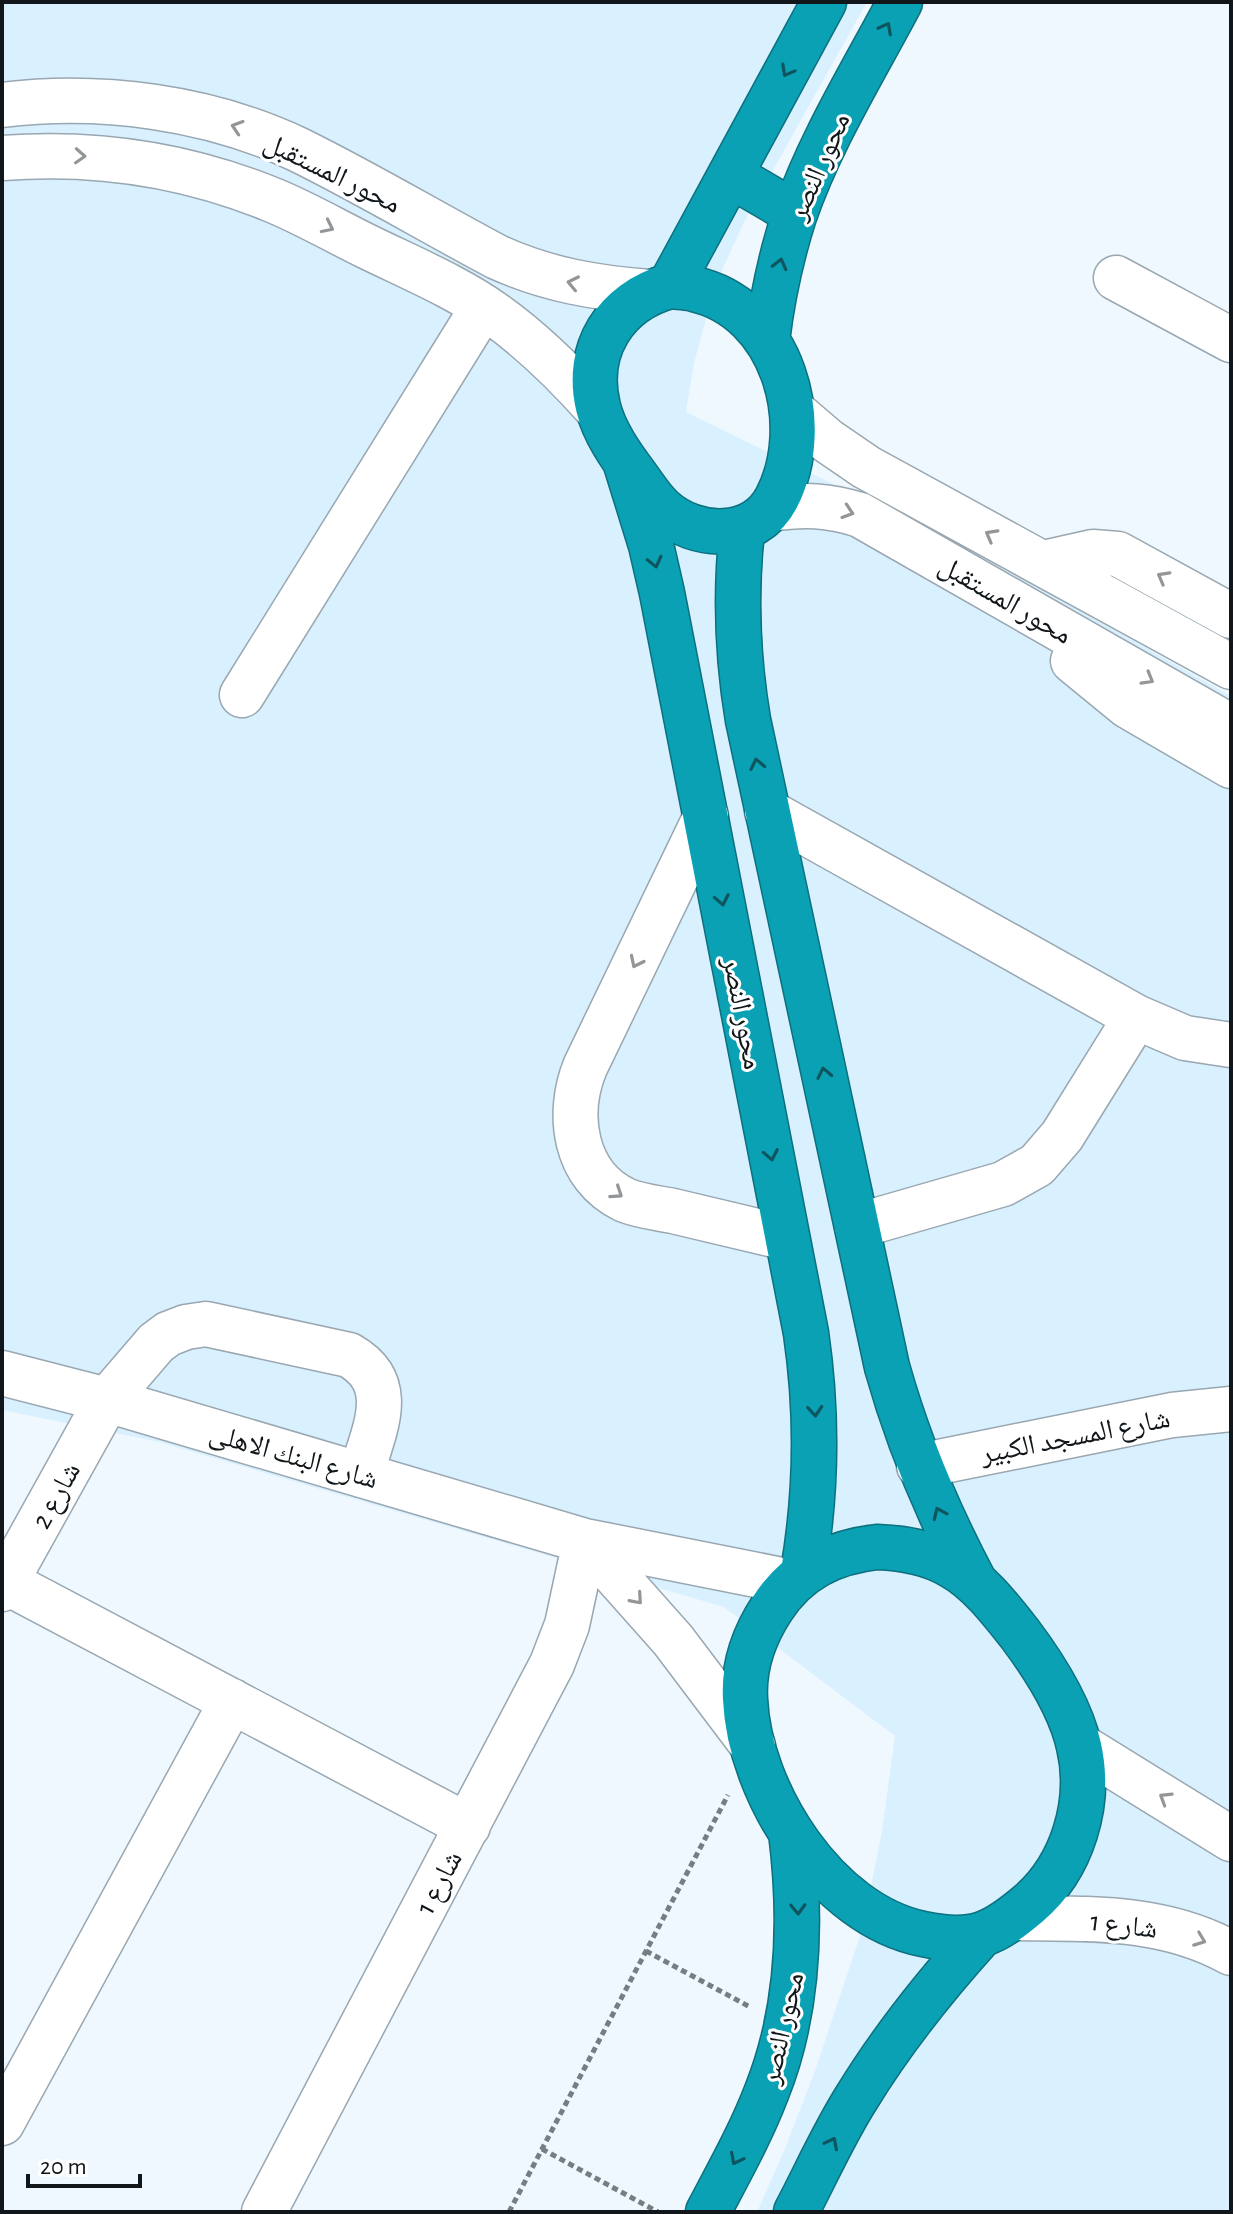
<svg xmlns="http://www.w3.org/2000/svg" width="1233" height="2214" font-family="'Alegreya Sans','Noto Naskh Arabic',sans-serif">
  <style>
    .built { fill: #d9f0ff }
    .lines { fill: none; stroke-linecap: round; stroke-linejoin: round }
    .minor-casing { stroke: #99a7b1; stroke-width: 47 }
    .highway-casing { stroke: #0d707e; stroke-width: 47 }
    .path { stroke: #777e82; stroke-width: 5; stroke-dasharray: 6 4; stroke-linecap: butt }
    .minor { stroke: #fff; stroke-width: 44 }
    .highway { stroke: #0ba1b4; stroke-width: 44 }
    .oneway { stroke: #0e555f }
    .oneway2 { stroke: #939698 }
    .labels { text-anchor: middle; stroke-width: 6; stroke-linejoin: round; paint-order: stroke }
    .street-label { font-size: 28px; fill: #101619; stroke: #fff }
  </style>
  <rect width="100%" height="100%" fill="#eff8fe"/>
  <path class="built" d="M2,2H867L744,222L723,268L707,315L694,363L686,412L1003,567L1231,696V2212H757L784,2151L815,2071L863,1927L882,1831L895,1736L724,1607L159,1442L2,1410Z"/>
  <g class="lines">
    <defs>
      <path id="minor" d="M2,105C101,93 209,107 299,150C366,183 431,222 497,257C548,280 596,288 650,292
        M2,158C94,151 184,164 270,199C303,212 335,231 368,247C411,268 457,287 496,315C535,343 567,375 598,410
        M1116,278L1231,340
        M793,411L828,441L866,467L1231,667
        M771,509C804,504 829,505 860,515L1231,727
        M1044,563L1093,552L1118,554L1231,616
        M1073,661L1128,706L1231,766
        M242,695L483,307
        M767,811L1136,1017L1185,1038L1231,1045
        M706,816L585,1067C566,1114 574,1176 625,1200C639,1206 658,1208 673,1211C711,1220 749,1229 787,1238
        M857,1226L1003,1184L1037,1165L1062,1136L1136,1017
        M2,1373L107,1400L585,1541L792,1582
        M919,1466L1172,1415L1231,1409
        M585,1541L673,1640L753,1746
        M6,1582L468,1826
        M2,1589L107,1400L156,1343L168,1334L186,1327L206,1324L349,1355C400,1384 373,1431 361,1475
        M1079,1745L1231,1839
        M1013,1918C1089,1919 1162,1915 1231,1953
        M2,2123L232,1701
        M264,2212L552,1664L567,1625L585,1541"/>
      <path id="highway" d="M730,175L795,213
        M670,286C678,287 687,287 694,289C783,309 815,424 777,498C755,541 696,540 662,509C652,500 644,487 636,476C621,456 604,432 598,407C584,350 615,301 670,286Z
        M670,286L824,2
        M767,341C772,298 781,257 794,216C820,141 863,72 900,2
        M625,461L651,545L662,593L806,1333C818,1415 817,1491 803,1572
        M742,530C735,595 737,655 748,720L887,1367C908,1442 937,1511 974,1581
        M877,1547C904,1548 929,1552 952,1566C979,1581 1001,1610 1020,1634C1044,1666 1070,1706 1079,1746C1092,1802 1073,1867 1028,1905C1015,1916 1000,1928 983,1934C965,1940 942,1938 923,1934C827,1915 749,1793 745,1699C743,1666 755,1634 772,1608C797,1569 833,1552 877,1547Z
        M708,2212C729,2172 751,2133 767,2091C800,2008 802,1919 791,1832
        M796,2212C816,2174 834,2133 857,2097C893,2038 935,1986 981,1935"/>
    </defs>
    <use href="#minor" class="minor-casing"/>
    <use href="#highway" class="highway-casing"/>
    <path class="path" d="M646,1951L750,2007
      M542,2149L658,2212
      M509,2212L728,1795"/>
    <use href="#minor" class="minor"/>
    <use href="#highway" class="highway"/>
  </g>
  <defs><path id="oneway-chevron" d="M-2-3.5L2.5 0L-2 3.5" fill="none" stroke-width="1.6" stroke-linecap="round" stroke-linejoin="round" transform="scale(2)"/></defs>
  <g class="oneway">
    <use href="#oneway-chevron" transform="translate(886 28) rotate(-62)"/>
    <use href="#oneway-chevron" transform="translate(787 71) rotate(119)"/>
    <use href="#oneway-chevron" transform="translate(780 264) rotate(-76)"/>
    <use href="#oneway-chevron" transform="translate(655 562) rotate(77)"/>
    <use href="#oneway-chevron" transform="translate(757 764) rotate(-102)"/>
    <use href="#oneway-chevron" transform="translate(722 900) rotate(79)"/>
    <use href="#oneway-chevron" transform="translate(824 1073) rotate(-102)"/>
    <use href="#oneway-chevron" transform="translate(771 1155) rotate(79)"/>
    <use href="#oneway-chevron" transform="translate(815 1411) rotate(86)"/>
    <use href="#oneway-chevron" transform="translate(939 1513) rotate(-114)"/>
    <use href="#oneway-chevron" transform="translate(798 1909) rotate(88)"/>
    <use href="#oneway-chevron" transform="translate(832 2143) rotate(-63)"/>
    <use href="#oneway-chevron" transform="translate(736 2159) rotate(117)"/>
  </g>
  <g class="oneway2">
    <use href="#oneway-chevron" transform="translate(237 127) rotate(-162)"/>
    <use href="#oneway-chevron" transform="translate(80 156) rotate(3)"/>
    <use href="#oneway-chevron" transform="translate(328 227) rotate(26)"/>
    <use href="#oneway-chevron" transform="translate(573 283) rotate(-168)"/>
    <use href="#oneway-chevron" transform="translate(848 512) rotate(18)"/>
    <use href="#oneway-chevron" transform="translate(991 535) rotate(-151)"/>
    <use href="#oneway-chevron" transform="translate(1163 577) rotate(-151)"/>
    <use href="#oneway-chevron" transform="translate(1148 679) rotate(30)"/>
    <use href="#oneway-chevron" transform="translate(636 962) rotate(116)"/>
    <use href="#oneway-chevron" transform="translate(617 1193) rotate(34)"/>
    <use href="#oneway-chevron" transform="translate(637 1599) rotate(49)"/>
    <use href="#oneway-chevron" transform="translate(1165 1798) rotate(-148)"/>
    <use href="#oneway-chevron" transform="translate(1200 1940) rotate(21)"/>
  </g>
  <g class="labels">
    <g class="street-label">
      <text transform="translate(818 166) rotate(-66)" y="10">محور النصر</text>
      <text transform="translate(333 172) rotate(26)" y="10">محور المستقبل</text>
      <text transform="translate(1006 599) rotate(30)" y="10">محور المستقبل</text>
      <text transform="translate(744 1013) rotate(79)" y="10">محور النصر</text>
      <text transform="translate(1075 1435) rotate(-11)" y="10">شارع المسجد الكبير</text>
      <text transform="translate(294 1455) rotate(16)" y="10">شارع البنك الاهلى</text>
      <text transform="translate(55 1495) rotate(-61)" y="10">شارع 2</text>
      <text transform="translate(438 1882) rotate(-62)" y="10">شارع 1</text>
      <text transform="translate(1124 1924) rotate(7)" y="10">شارع 1</text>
      <text transform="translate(781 2028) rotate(-77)" y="10">محور النصر</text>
    </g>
  </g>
  <rect width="1233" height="2214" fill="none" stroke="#101619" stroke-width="8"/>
  <path d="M28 2174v12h112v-12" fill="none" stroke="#101619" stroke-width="4"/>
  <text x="40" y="2174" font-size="24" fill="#101619" stroke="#ffffff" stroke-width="6" paint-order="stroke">20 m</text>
</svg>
